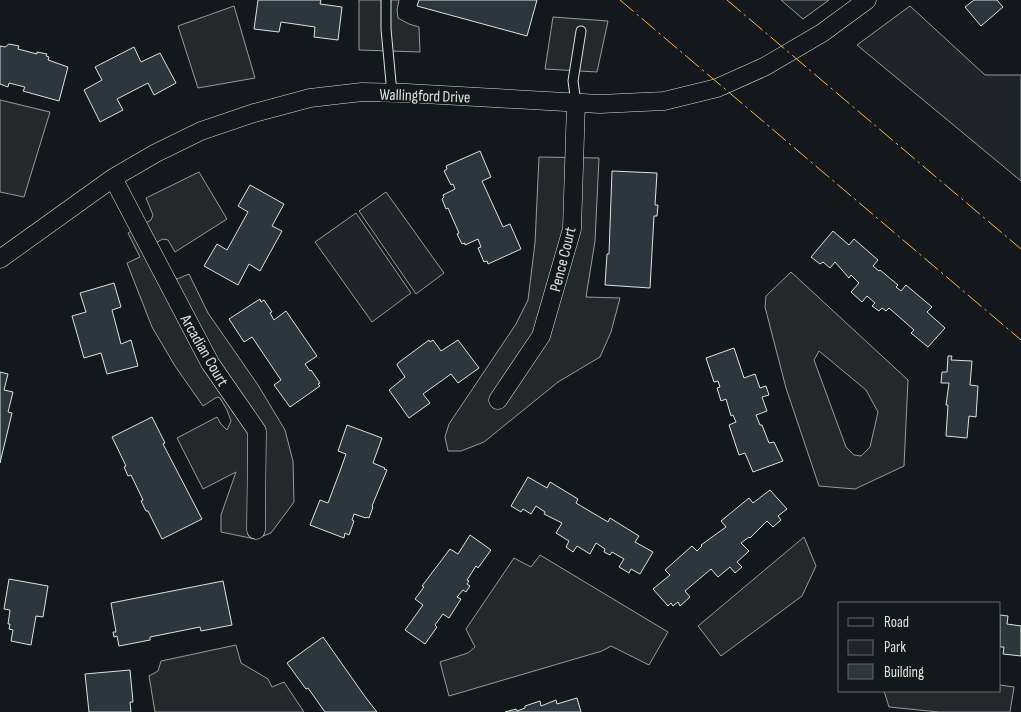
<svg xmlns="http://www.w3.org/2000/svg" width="1021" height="712" font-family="'Sofia Sans Condensed',sans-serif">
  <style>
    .green { fill: #202428; stroke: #939e99 }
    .parking { fill: #24282b; stroke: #939e99; fill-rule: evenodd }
    .building { fill: #2c363c; stroke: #d8e6dc }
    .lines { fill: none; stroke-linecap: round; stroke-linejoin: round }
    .service-casing { stroke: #d8e6dc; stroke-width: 11 }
    .minor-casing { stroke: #d8e6dc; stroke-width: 19 }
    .service { stroke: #14181c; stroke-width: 9 }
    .minor { stroke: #14181c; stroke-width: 18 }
    .power { stroke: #ffb74d; stroke-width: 1; stroke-dasharray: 18 4 2.5 4; stroke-linecap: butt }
    .labels { text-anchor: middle; stroke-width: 4; stroke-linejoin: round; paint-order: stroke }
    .street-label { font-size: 16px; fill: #d8e6dc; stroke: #14181c }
  </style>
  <rect width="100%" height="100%" fill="#14181c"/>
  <path class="green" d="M781,0H829L803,19Z
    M910,6L985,75H1021V181L857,45Z
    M386,192L444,273L416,294L359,211Z
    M356,213L411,293L372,322L315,242Z"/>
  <path class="parking" d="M359,0H399L397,10L398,18L409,24L419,27L420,52L359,50Z
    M234,6L255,78L198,88L178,26Z
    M553,17L608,21L597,72L545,69Z
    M0,100L50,112L24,197L0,192Z
    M539,157L599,158L595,241L586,297L620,298L611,332L600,357L558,382L484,442L461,451H448L445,437L449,424L516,324L528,300L535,243Z
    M199,172L227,219L175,252L168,240L163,239L157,242L159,251L175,277L177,279L189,274L208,313L258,385L285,430L293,461L294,502L271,533L255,539L221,532V515L236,472L203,489L177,438L217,417L221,424L227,430L231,421L227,410L220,398L217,397L203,406L175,366L152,327L127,263L140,257L128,233L151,220L153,215L146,198Z
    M791,272L908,380L904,466L855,489L819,486L786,388L765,307L766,296ZM819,351L866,390L878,412L870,447L861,456L854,455L846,447L814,360Z
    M804,537L816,566L802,596L721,656L698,626Z
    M540,555L668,632L649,665L611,646L602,651L449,696L440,662L468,653L475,647L466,629L514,558L531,567Z
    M236,645L241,663L268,679L272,687L284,682L304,712H155L149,676L158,671L161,661Z
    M1000,685L1014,687L1010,712H939L889,707L884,691H1000Z"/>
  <path class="building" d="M258,0H321L320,4L342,7L338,40L314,37L315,27L281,22L279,32L254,29Z
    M419,0H537L527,36L417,6Z
    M974,0H997L1003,7L981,26L965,7Z
    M9,44L19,46L18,49L37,54V52L47,54L46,56L49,57L48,60L68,67L59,101L23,91L25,87L9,83L8,87L0,84V46L5,47Z
    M134,47L141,62L160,53L176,83L154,95L148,83L117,99L123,110L100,122L84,90L102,80L95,67Z
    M480,151L491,177L482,181L503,227L510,224L521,249L488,264L487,261L484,262L478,248L481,247L478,239L465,245V243L462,244L457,234L459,233L448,208L446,209L442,199L444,197L443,195L455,189L453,184L451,185L444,171L447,169L446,166Z
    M612,171L657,173L655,205H658L657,216H654L650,288L605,285L607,254H609Z
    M250,185L284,204L272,226L282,231L260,271L249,264L238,285L204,266L217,244L227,250L248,212L238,206Z
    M833,231L849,245L854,239L878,260L873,266L879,271L880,270L898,285L896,287L901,291L906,285L932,307L927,312L945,328L928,347L911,333L914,330L889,308L886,311L882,308L879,311L872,306L875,303L867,296L862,302L851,292L859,283L851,275L849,278L835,262L830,268L823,262L820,264L811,257Z
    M114,283L121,307L112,310L121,344L131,340L138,366L107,374L101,353L84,358L72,316L86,312L80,293Z
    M260,299L261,302L264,300L272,312L270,313L274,320L286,311L317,356L305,364L310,371L311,370L320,383L318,384L320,386L290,407L274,385L281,380L252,337L244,342L229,319Z
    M429,340L430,342L433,340L441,351L458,340L479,368L458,383L451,374L423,394L430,403L409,418L389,390L405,377L397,365L398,363Z
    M734,348L744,378L755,374L760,388L766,386L769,395L762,397L767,411L756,415L760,425H762L769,443L774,442L783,461L753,472L745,453L739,455L729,425L736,422L733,415L731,416L726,399L721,401L717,388L720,387L718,381L714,382L706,358Z
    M948,356H952L951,360L972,361L970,385L978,386L976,417L969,416L967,438L946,436L948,405H946L949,383H941L942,372H947Z
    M0,372L8,374L4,390L13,392L8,412L12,413L0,463Z
    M152,417L165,443L163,444L202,519L162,539L148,511H146L141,501L143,500L131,475L128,476L124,467L126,466L112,437Z
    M347,425L382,438L373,463L385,468L384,469L387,470L372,506L373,507L369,518L367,517L366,518L354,514L352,520L354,521L349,535L345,533L344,538L310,525L320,500L328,503L340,471L346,454L338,451Z
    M528,477L547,488L550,482L578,499L576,503L608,522L610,518L639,536L635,542L653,552L640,574L631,569L629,573L619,567L624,559L612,552L610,555L604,552L605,549L596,543L590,554L577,546L573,552L566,547L569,541L556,533L562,523L544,514L545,512L536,506L531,514L523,509L521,512L511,506Z
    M770,490L787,509L778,516L781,520L773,527L767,521L750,538L749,537L741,543L749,551L737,562L742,567L735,573L730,567L718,577L711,569L685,591L690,597L680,606L678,602L673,606L671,603L668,606L653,589L670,575L665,570L692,546L697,551L702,546L701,545L726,527L721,521L749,498L753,503Z
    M470,535L491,550L478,568L476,566L467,580L469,581L467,584L470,586L466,592L463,590L457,597L461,599L449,618L443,614L435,625L437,627L425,644L405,630L423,605L415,599L424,587L422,586L450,549L458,554Z
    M9,579L48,586L43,617L36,616L31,645L11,641L13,630L9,629L10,624H8L10,610L4,609Z
    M223,581L232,625L201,631L200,627L150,637V640L119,646L117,636L114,637L113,632H116L111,603Z
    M1000,615L1008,616L1007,624L1021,626V656L1003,654L1004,647H1000Z
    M323,637L366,698L377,712H325L308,688L306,689L287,663Z
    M130,670L133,702H130L131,712H89L85,674Z
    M577,698L581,712H505L516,709L517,711L525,708V706L540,701L541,706L556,700L557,704Z"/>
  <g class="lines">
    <defs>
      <path id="service" d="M386,0V29L392,93
        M576,103L573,81L581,31"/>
      <path id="minor" d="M113,178L210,363L257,431L256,530
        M0,259L113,178L156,153L201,131L254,113L310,98L362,92L407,93L600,104L664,101L717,88L764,67L822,33L867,0
        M498,400L541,336L572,229L576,103"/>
    </defs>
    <use href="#service" class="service-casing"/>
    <use href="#minor" class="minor-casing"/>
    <use href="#service" class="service"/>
    <use href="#minor" class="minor"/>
    <path class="power" d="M620,0L1021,340
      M727,0L1021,249"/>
  </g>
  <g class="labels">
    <g class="street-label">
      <text transform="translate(425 95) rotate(2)" y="6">Wallingford Drive</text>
      <text transform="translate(562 259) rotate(-76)" y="6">Pence Court</text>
      <text transform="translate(205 350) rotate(60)" y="6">Arcadian Court</text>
    </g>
  </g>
  <rect x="838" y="602" width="162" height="90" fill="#14181c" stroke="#626a69"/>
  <rect x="848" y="618" width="25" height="8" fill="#14181c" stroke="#626a69"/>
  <text x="884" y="627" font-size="15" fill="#d8e6dc">Road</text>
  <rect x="848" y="640" width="25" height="15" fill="#202428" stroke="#626a69"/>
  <text x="884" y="652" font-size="15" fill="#d8e6dc">Park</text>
  <rect x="848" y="664" width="25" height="15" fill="#2c363c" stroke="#626a69"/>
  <text x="884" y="677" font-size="15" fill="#d8e6dc">Building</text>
</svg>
